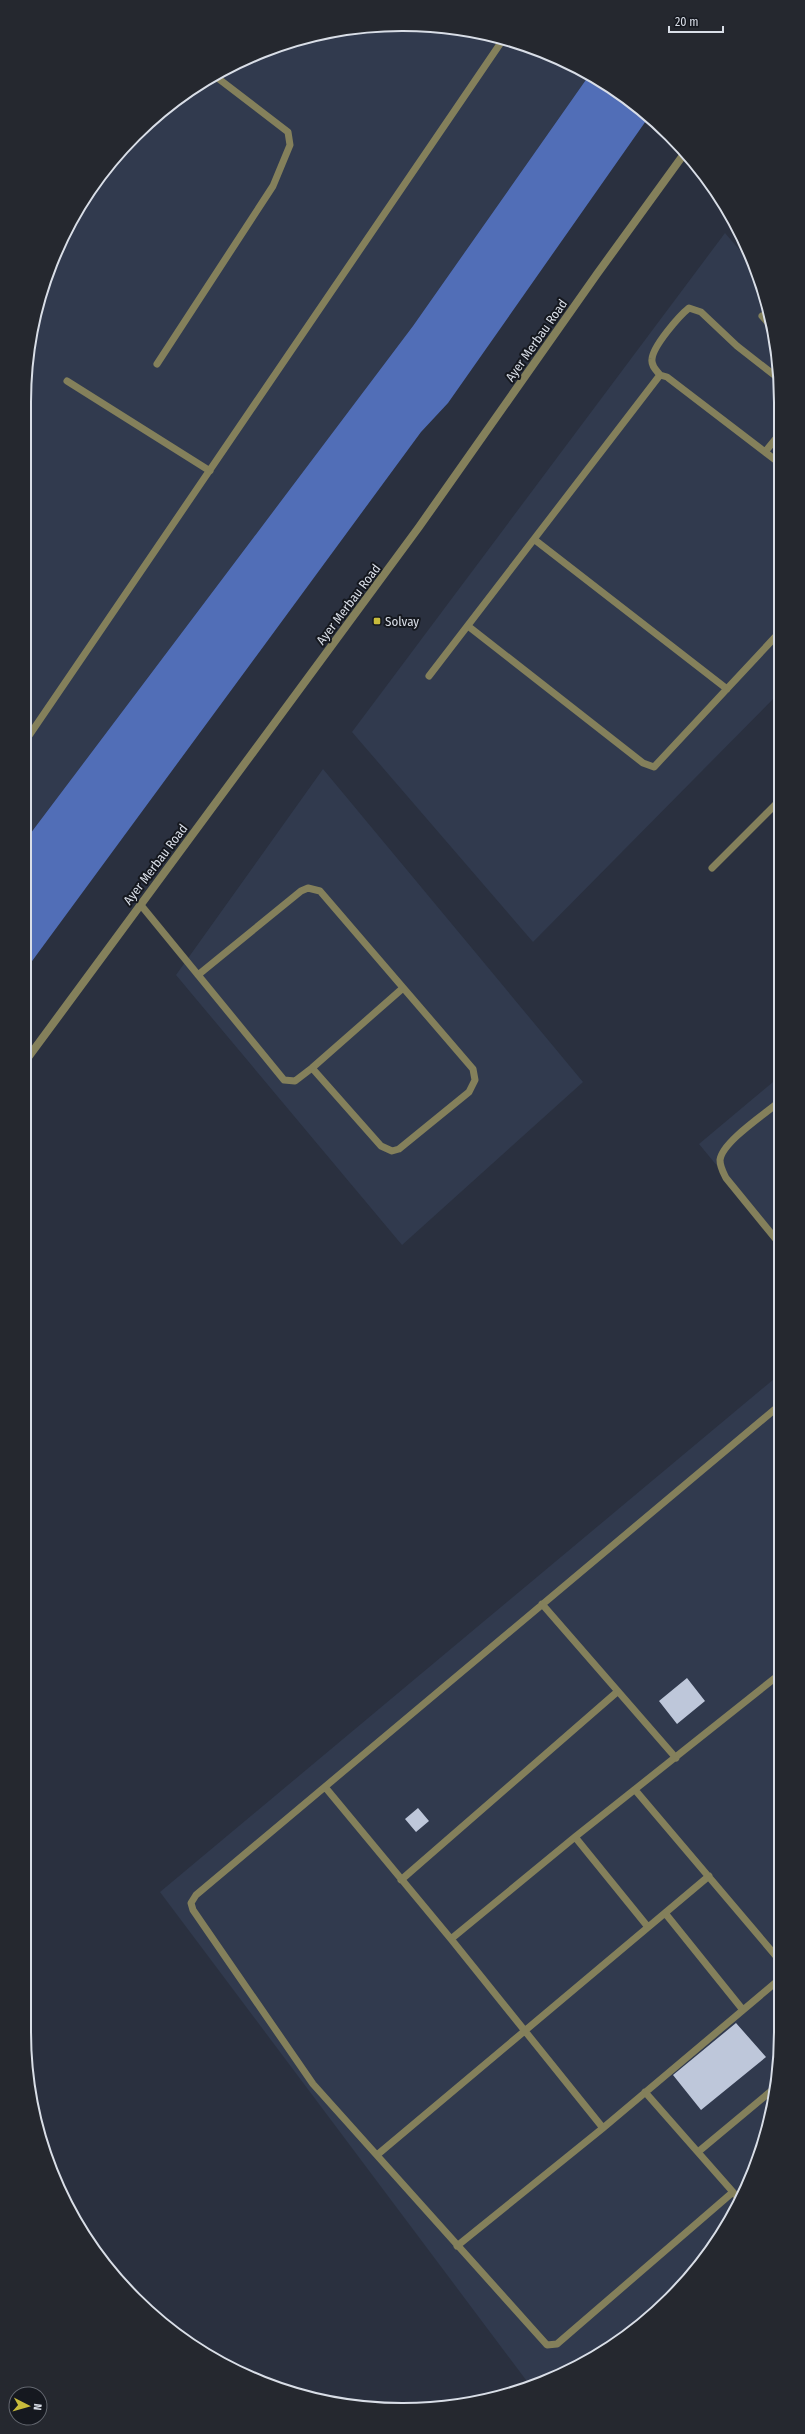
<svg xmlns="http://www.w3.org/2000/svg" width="805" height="2434" font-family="'Fira Sans Condensed',sans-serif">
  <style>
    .built { fill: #313a4e }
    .water { fill: #516eb7 }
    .building { fill: #bec7da }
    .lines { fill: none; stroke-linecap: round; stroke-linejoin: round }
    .service { stroke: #84805b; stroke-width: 7 }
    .tertiary { stroke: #84805b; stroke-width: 8 }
    .poi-dot { fill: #c8bb3b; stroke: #15181f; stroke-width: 1.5 }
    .labels { text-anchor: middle; stroke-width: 4; stroke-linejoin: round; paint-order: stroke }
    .street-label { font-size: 13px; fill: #d9dee7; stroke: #15181f }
    .poi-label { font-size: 13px; fill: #d9dee7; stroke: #15181f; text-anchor: start }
    .rim { fill: none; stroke: #d9dee7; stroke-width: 2 }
  </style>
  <rect width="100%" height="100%" fill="#2a303f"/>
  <path class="built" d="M403,24L477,31L590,74L413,326L24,842V402L31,328L53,257L88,192L135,135L192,88L258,53L329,31Z
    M725,233L750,262L778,353V694L533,942L352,732Z
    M323,769L583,1082L402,1245L176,975Z
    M779,1077V1241L699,1144Z
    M780,1374L781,2031L774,2106L752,2176L717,2242L670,2299L613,2346L529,2384L160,1892Z"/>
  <path class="water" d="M590,74L648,118L448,403L421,432L24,972V842L413,326Z"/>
  <path class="building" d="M687,1678L705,1701L677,1724L659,1701Z
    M418,1808L429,1821L416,1832L405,1819Z
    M736,2023L766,2057L701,2110L673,2075Z"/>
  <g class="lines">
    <path class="service" d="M762,316L769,324
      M157,364L273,186L290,145L288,132L215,76
      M778,378L737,346L701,312L689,308C679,316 653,346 652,359C651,366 656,370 660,375L667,377L778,462
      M67,381L210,471
      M765,452L778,436
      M535,540L727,689
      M468,626L643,763L654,767L778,634
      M429,676L660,375
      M24,743L502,41
      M712,868L779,801
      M140,904L284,1080L295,1081L312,1068L403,988
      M198,975L301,891L308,888L320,891L473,1069L475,1080L469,1092L399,1149L392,1151L381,1146L312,1068
      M779,1102C765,1114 722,1142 720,1160C720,1167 723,1172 726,1178L779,1243
      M542,1604L676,1758
      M325,1787L451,1939L603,2128
      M636,1791L781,1962
      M575,1837L648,1927
      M401,1880L617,1692
      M665,1913L743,2010
      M451,1939L575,1837L780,1674
      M645,2092L740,2200
      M698,2152L776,2087
      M377,2155L709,1876
      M733,2192L557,2344L547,2345L313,2084L193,1910L191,1903L196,1895L780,1405
      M457,2246L603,2128L781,1978"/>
    <path class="tertiary" d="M24,1063L419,527L597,274L684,154"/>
  </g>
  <rect class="poi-dot" x="373" y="617" width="8" height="8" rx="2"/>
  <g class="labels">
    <g class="street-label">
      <text transform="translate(536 340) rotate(-55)" y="5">Ayer Merbau Road</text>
      <text transform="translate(348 604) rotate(-53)" y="5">Ayer Merbau Road</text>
      <text transform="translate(155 864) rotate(-53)" y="5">Ayer Merbau Road</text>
    </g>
    <g class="poi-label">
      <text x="385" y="626">Solvay</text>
    </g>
  </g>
  <path d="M0 0H805V2434H0ZM402 31H403A371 371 0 0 1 774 402V2032A371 371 0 0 1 403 2403H402A371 371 0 0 1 31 2032V402A371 371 0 0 1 402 31Z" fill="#25282f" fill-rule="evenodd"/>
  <path class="rim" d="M402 31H403A371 371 0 0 1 774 402V2032A371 371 0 0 1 403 2403H402A371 371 0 0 1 31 2032V402A371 371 0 0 1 402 31Z"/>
  <g transform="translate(28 2406) rotate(96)"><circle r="19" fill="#15181f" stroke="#63676f"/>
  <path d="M0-3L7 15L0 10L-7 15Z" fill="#c8bb3b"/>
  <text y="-6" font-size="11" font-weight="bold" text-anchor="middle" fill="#d9dee7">N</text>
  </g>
  <path d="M669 26v6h54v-6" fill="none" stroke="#d9dee7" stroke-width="2"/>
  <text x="675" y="26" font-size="12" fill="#d9dee7" stroke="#15181f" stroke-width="3" paint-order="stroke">20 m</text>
</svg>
